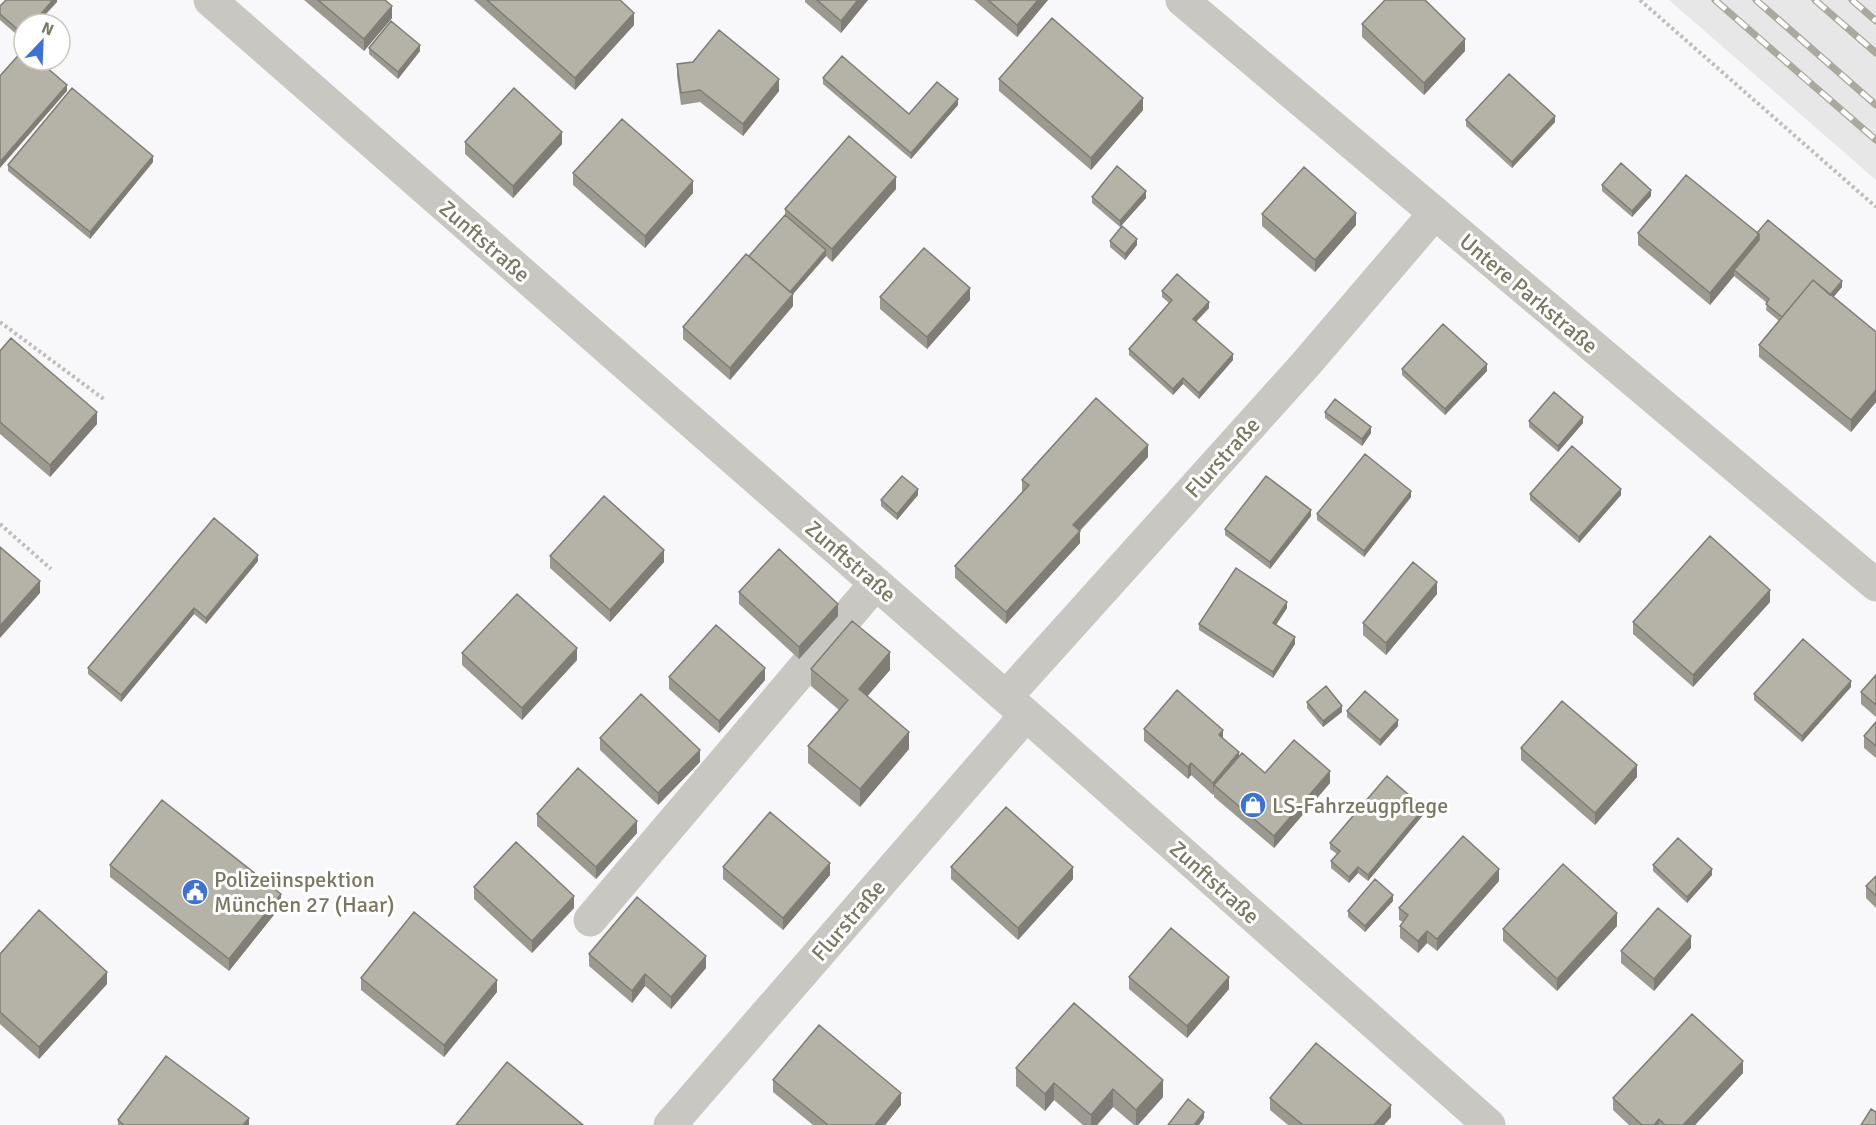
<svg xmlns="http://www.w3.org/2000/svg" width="1876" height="1125" font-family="Signika,sans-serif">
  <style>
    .built { fill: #e8e7e7 }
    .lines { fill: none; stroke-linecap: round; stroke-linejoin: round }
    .path { stroke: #bfbeb9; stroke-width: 4; stroke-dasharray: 3 3; stroke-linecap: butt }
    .minor { stroke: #c8c7c1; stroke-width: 33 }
    .rail-casing { stroke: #aba99f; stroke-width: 7 }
    .rail { stroke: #fff; stroke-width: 4.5; stroke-dasharray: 14; stroke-linecap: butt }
    .wall { fill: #9c9990 }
    .shaded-wall { fill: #7f7d75 }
    .building { fill: #b5b2a7; stroke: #7f7d75; stroke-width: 1.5 }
    .labels { text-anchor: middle; stroke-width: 6; stroke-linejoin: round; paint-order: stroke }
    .street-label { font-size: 22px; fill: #7a7762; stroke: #fff }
    .poi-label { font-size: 22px; fill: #7a7762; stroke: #fff; text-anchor: start }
  </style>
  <rect width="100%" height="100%" fill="#f8f7f9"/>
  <path class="built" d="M1669,0H1876V180Z"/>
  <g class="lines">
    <path class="path" d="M1640,0L1876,207
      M0,322L105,400
      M0,524L51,569"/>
    <path class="minor" d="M210,0L1048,734L1489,1125
      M1182,0L1876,585
      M1006,697L1305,365L1435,213
      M590,920L876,583
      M670,1125L1026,715"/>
    <defs>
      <path id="rail" d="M1715,0L1876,140
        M1756,0L1876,105
        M1815,0L1876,53
        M1852,0L1876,21"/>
    </defs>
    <use href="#rail" class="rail-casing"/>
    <use href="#rail" class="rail"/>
  </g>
  <path class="wall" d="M57,0V2L24,24L23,40L0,20V6Z
    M304,0H385L392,18L364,51Z
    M474,0H620L634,25L575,90Z
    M805,0H868L841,33L805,2Z
    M974,0H1048L1017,37Z
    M1362,24L1465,51L1424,95L1362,37Z
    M369,48L420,51L398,79L369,54Z
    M677,64L779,91L743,136L700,102L681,105L677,76Z
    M823,78L909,114L958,105L911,159L823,84Z
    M999,79L1143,110L1091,170L999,91Z
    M1466,120L1555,122L1512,168L1466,126Z
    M465,142L562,144L513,198L465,154Z
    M153,162L90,239L8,171V165Z
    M573,173L693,193L645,248L573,185Z
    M1602,185L1651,196L1632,217L1602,191Z
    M896,189L832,262L826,256L793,294V306L730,380L683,339V327L749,256L785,215V209Z
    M1092,197L1146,198L1120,227L1092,203Z
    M1262,214L1356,225L1315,272L1262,226Z
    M1638,233H1757L1842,287L1833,297L1876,332V402L1851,432L1759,357V345L1779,321L1766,310L1767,303L1734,276L1710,305L1638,245Z
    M1110,241L1137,245L1125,260L1110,247Z
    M1162,291L1209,308L1196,322L1233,360L1199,399L1183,384L1173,395L1129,355V349L1169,303L1162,297Z
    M880,297L970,300L927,349L880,309Z
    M0,351L97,424L50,477L0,434Z
    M1402,369L1487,371L1445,415L1402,375Z
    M1325,412L1371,433L1362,446L1325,418Z
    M1529,421L1583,423L1558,452L1529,427Z
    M1148,457L1080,531V543L1006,624L955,578V566L1022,492V480Z
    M1530,494L1621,495L1579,543L1530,500Z
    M918,495L897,520L881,506V500Z
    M1411,497L1364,557L1317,520V514Z
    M1311,516L1270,569L1225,535V529Z
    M550,556L664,562L610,622L550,568Z
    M258,561L206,624L194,614L121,702L88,674V668Z
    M739,592L838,616L799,659L739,604Z
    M1437,594L1386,655L1363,635V623Z
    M1770,602L1693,687L1633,634V622Z
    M1287,608L1276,625L1295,644L1273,678L1199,630V624Z
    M462,653L577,660L522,720L462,665Z
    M811,669L890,670L867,696L909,749L860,807L808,763V746L839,710L811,686Z
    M1876,675V717L1861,704V692Z
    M669,677L765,680L719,733L669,689Z
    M1851,687L1802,742L1754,700V694Z
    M1307,702L1342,712L1323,727L1307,708Z
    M1347,711L1398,726L1380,746L1347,717Z
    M1876,722V758L1864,748V736Z
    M1144,729L1223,739L1239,756L1265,773L1330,783L1274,848L1214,797V794L1213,795L1191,775L1188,779L1144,741Z
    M600,738L700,762L658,805L600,750Z
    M1521,748L1637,777L1595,825L1521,760Z
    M537,814L637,833L596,879L537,826Z
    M1424,814L1368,881L1358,873L1349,883L1331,868V861L1337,854L1330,849V843Z
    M110,865L281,906L229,971L110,877Z
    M1653,865L1712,875L1687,903L1653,871Z
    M723,867L830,875L783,930L723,879Z
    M951,867L1073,879L1018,940L951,879Z
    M1876,876V908L1866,898V886Z
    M1499,881L1437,951L1427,943L1418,953L1400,938V926L1403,922L1399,920V908Z
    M474,887L574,908L532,953L474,899Z
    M1393,901L1365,932L1348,917V911Z
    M1617,926L1557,991L1503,941V929Z
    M1691,948L1654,991L1621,963V951Z
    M0,954L107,984L39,1059L0,1024Z
    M589,954L706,968L671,1009L645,986L632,1003L589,966Z
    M1129,977L1229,989L1187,1038L1129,989Z
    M361,978L497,992L444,1057L361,990Z
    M1016,1068L1163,1097L1138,1125H1134L1113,1107L1097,1125H1083L1054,1100L1045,1111L1016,1086Z
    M1743,1073L1695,1125H1629L1613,1110V1098Z
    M773,1080L901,1105L885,1125H813L773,1092Z
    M1270,1098L1391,1117L1384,1125H1288L1270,1110Z
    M118,1120L249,1125H118Z"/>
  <path class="shaded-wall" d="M53,0H57V2L37,24H32Z
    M858,0H868L841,33V21Z
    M1038,0H1048L1017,37V25Z
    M392,6V18L364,51V39Z
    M634,13V25L575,90V78Z
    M1465,39V51L1424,95V83Z
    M420,45V51L398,79V72Z
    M779,79V91L743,136V124Z
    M67,85V91L0,168V162Z
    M1143,98V110L1091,170V158Z
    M958,99V105L911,159V153Z
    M1555,116V122L1512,168V162Z
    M562,132V144L513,198V186Z
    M153,156V162L90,239V232Z
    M896,177V189L832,262V249Z
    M693,181V193L645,248V236Z
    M1651,190V196L1632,217V211Z
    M1146,191V198L1120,227V221Z
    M1356,213V225L1315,272V260Z
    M1759,234V246L1734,270V276L1710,305V293Z
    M1137,239V245L1125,260V254Z
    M826,250V256L787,301V295Z
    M1842,281V287L1827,305V299Z
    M970,288V300L927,349V337Z
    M793,294V306L730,380V368Z
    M1209,302V308L1193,325V319Z
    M1233,354V360L1199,399V393Z
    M1487,364V371L1445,415V409Z
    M1183,378V384L1173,395V389Z
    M1876,390V402L1851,432V420Z
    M97,412V424L50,477V465Z
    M1583,417V423L1558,452V446Z
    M1371,427V433L1362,446V439Z
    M1148,445V457L1073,537V525Z
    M918,489V495L897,520V514Z
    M1621,489V495L1579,543V537Z
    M1411,491V497L1364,557V551Z
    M1311,510V516L1270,569V562Z
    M1080,531V543L1006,624V612Z
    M664,550V562L610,622V610Z
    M258,555V561L206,624V618Z
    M40,581V593L0,638V626Z
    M1437,582V594L1386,655V643Z
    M1770,590V602L1693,687V675Z
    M1287,602V608L1273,629V623Z
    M838,604V616L799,659V647Z
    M194,608V614L121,702V695Z
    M1295,637V644L1273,678V672Z
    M577,648V660L522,720V708Z
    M890,652V670L859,706V689Z
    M765,668V680L719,733V721Z
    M1851,681V687L1802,742V736Z
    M1342,706V712L1323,727V721Z
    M1398,720V726L1380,746V740Z
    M1223,730V742L1219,735Z
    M909,732V749L860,807V789Z
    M700,750V762L658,805V793Z
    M1239,752V764L1214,785L1213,795V783Z
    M1191,763V775L1188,779V767Z
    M1637,765V777L1595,825V813Z
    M1330,771V783L1274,848V836Z
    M1424,808V814L1368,881V875Z
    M637,821V833L596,879V867Z
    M830,863V875L783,930V918Z
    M1073,867V879L1018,940V928Z
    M1358,867V873L1349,883V877Z
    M1499,869V881L1437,951V939Z
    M1712,869V875L1687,903V897Z
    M281,894V906L229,971V959Z
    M1393,895V901L1365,932V926Z
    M574,896V908L532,953V941Z
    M1617,913V926L1557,991V979Z
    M1427,931V943L1418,953V941Z
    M1691,936V948L1654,991V979Z
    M706,956V968L671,1009V997Z
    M107,972V984L39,1059V1047Z
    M645,974V986L632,1003V991Z
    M1229,977V989L1187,1038V1026Z
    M497,980V992L444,1057V1045Z
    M1743,1061V1073L1695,1125H1683Z
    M1163,1080V1097L1138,1125H1136V1110Z
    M1054,1083V1100L1045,1111V1094Z
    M1113,1089V1107L1097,1125H1091V1115Z
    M901,1093V1105L885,1125H875Z
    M1391,1105V1117L1384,1125H1374Z
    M1204,1112V1118L1199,1125H1194Z
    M249,1118V1125H243Z
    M1659,1119V1125H1654Z"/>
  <path class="building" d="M6,0H53L32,24H24L23,34L0,14V6Z
    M318,0H385L392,6L364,39Z
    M487,0H620L634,13L575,78Z
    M817,0H858L841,21Z
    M988,0H1038L1017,25Z
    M1385,0H1425L1465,39L1424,83L1362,24Z
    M1052,18L1143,98L1091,158L999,79Z
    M391,21L420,45L398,72L369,48Z
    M719,30L779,79L743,124L700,90L681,93L677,64L693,62Z
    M24,49V60H38L67,85L0,162V76Z
    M842,56L909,114L937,82L958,99L911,153L823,78Z
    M1509,74L1555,116L1512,162L1466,120Z
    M72,88L153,156L90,232L8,165Z
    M514,88L562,132L513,186L465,142Z
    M622,119L693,181L645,236L573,173Z
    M849,136L896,177L832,249L785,209Z
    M1621,163L1651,190L1632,211L1602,185Z
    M1117,166L1146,191L1120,221L1092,197Z
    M1304,167L1356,213L1315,260L1262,214Z
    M1686,175L1759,234L1710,293L1638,233Z
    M785,215L826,250L790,292L749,256Z
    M1768,220L1842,281L1830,295L1813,280L1782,317L1766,304L1769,299L1734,270L1759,240V234L1757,233Z
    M1122,226L1137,239L1125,254L1110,241Z
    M924,248L970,288L927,337L880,297Z
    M746,254L793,294L730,368L683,327Z
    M1177,274L1209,302L1193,319L1233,354L1199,393L1183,378L1173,389L1129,349L1172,300L1162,291Z
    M1813,280L1876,332V390L1851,420L1759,345Z
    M1443,324L1487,364L1445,409L1402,369Z
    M11,338L97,412L50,465L0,422V351Z
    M1554,392L1583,417L1558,446L1529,421Z
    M1096,398L1148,445L1073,525L1080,531L1006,612L955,566L1029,485L1022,480Z
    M1335,399L1371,427L1362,439L1325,412Z
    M1572,446L1621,489L1579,537L1530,494Z
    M1365,454L1411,491L1364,551L1317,514Z
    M902,476L918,489L897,514L881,500Z
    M1266,476L1311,510L1270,562L1225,529Z
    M604,496L664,550L610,610L550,556Z
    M214,518L258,555L206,618L194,608L121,695L88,668Z
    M1710,536L1770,590L1693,675L1633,622Z
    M0,547L40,581L0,626Z
    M779,549L838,604L799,647L739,592Z
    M1413,562L1437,582L1386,643L1363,623Z
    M1236,568L1287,602L1273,623L1295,637L1273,672L1199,624Z
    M517,594L577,648L522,708L462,653Z
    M852,621L890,652L859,689L909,732L860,789L808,746L848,700L811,669Z
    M716,625L765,668L719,721L669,677Z
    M1803,639L1851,681L1802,736L1754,694Z
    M1876,675V705L1861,692Z
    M1326,686L1342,706L1323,721L1307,702Z
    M1177,690L1223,730L1219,735L1239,752L1213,783L1191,763L1188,767L1144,729Z
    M1365,691L1398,720L1380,740L1347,711Z
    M641,694L700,750L658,793L600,738Z
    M1562,701L1637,765L1595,813L1521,748Z
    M1876,722V746L1864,736Z
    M1294,740L1330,771L1274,836L1214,785L1242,753L1265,773Z
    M578,768L637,821L596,867L537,814Z
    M1387,776L1424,808L1368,875L1358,867L1349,877L1331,861L1340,851L1330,843Z
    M162,800L281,894L229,959L110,865Z
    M1006,807L1073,867L1018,928L951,867Z
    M770,812L830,863L783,918L723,867Z
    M1463,836L1499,869L1437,939L1427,931L1418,941L1400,926L1408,915L1399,908Z
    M1678,838L1712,869L1687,897L1653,865Z
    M516,842L574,896L532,941L474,887Z
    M1563,864L1617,913L1557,979L1503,929Z
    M1876,876V896L1866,886Z
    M1375,879L1393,895L1365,926L1348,911Z
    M637,897L706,956L671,997L645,974L632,991L589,954Z
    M1658,908L1691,936L1654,979L1621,951Z
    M39,910L107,972L39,1047L0,1012V954Z
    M414,912L497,980L444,1045L361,978Z
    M1171,928L1229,977L1187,1026L1129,977Z
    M1074,1003L1163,1080L1136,1110L1113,1089L1091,1115L1054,1083L1045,1094L1016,1068Z
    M1692,1014L1743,1061L1683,1125H1665L1659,1119L1654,1125H1642L1613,1098Z
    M819,1025L901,1093L875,1125H828L773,1080Z
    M1316,1043L1391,1105L1374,1125H1303L1270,1098Z
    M166,1056L249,1118L243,1125H124L118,1120Z
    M507,1062L583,1125H456Z
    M1188,1099L1204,1112L1194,1125H1168Z
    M1871,1109L1876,1112V1125H1861Z"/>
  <defs>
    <symbol id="shop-disc" viewBox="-11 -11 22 22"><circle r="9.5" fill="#3c71d5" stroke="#fff"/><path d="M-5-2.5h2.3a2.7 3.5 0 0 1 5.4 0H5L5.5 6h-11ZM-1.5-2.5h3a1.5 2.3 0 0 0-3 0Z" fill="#fff"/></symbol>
    <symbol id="civic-disc" viewBox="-11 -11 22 22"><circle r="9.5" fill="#3c71d5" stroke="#fff"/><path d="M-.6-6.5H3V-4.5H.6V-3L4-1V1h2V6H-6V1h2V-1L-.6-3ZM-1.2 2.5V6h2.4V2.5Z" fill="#fff"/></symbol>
  </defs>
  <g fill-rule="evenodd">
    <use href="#shop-disc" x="1238" y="790" width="30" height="30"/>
    <use href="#civic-disc" x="180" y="877" width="30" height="30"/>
  </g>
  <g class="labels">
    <g class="street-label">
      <text transform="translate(485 241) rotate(41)" y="8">Zunftstraße</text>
      <text transform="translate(1529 293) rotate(40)" y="8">Untere Parkstraße</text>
      <text transform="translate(1222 457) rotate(-48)" y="8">Flurstraße</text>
      <text transform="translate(851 561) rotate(41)" y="8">Zunftstraße</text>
      <text transform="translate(1215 882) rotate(42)" y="8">Zunftstraße</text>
      <text transform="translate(848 920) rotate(-49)" y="8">Flurstraße</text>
    </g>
    <g class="poi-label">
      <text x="1272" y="813">LS-Fahrzeugpflege</text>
      <text x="214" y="887">Polizeiinspektion<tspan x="214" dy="25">München 27 (Haar)</tspan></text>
    </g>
  </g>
  <g transform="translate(42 42) rotate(23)"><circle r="28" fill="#ffffff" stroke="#cac9c0" stroke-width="1.5"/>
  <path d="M0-4.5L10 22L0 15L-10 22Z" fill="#3c71d5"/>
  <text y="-9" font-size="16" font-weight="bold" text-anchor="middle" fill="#7a7762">N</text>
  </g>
</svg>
